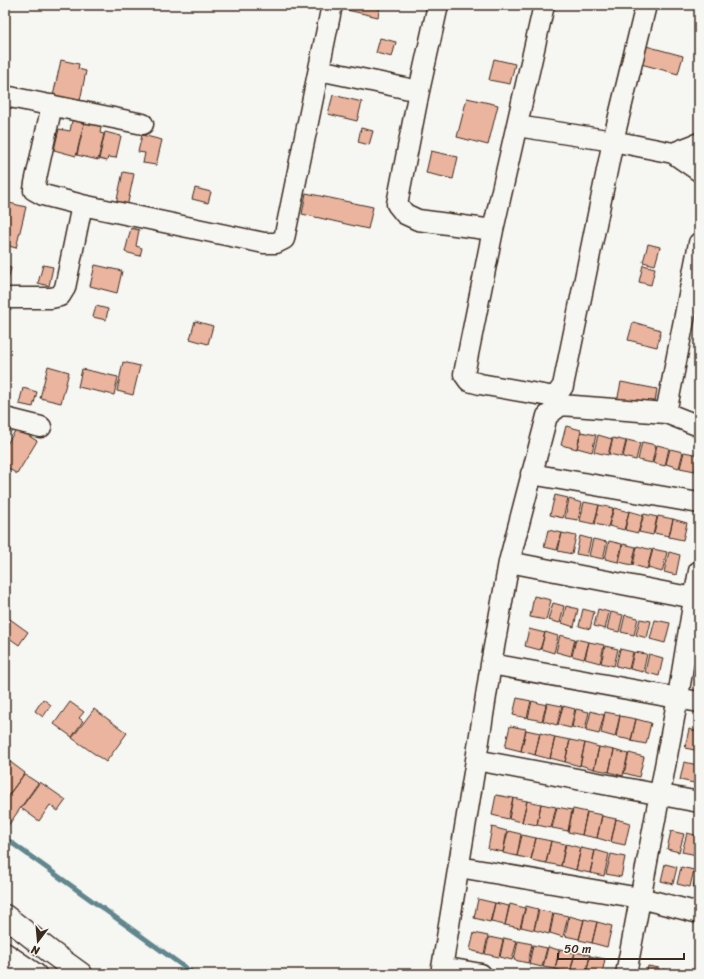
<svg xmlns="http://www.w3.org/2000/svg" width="704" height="979" font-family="Sriracha,sans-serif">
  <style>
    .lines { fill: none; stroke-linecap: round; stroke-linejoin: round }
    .stream { stroke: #60868e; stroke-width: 5 }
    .building { fill: #eab49e; stroke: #3b2a1e }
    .minor-casing { stroke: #3b2a1e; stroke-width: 23 }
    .trunk-casing { stroke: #3b2a1e; stroke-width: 25 }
    .minor { stroke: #f6f6f2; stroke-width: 20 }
    .trunk { stroke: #f6f6f2; stroke-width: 22 }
  </style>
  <rect width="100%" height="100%" fill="#f6f6f2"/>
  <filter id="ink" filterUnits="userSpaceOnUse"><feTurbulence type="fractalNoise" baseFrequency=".025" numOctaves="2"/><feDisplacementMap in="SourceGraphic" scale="8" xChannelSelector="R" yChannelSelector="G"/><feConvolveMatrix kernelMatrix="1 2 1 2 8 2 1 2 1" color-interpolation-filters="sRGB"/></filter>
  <g filter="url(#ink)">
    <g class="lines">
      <path class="stream" d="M5,838L194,974"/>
    </g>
    <path class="building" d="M349,5H380L378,17L347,10Z
      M380,38L396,42L392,57L376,53Z
      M646,46L683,56L678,74L641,64Z
      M494,59L515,64L510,84L489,80Z
      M61,60L79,64L78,69L86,71L80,101L53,96Z
      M333,95L362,102L357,121L328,114Z
      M467,98L498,105L488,145L457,137Z
      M73,116L85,119L76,156L54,150L59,129L70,131Z
      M85,119L102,123L100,133L104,134L98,160L77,155Z
      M361,128L373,131L369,145L358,142Z
      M105,132L121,136L116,158L108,157L107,161L99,159Z
      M142,135L162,140L156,165L143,163L145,153L138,152Z
      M431,151L458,157L453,179L426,173Z
      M123,172L134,174L127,207L116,204Z
      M195,188L211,192L208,203L192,199Z
      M306,193L373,207L368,229L302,214Z
      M5,202L26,207L16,248L5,245Z
      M131,228L139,230L136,246L142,248L140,256L125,252Z
      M648,244L660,247L655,265L643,262Z
      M43,265L53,267L49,286L38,283Z
      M95,265L122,271L117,293L90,286Z
      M643,265L655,268L651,285L639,282Z
      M5,266L11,268L7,284H5Z
      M96,306L108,309L106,320L93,317Z
      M195,321L213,326L208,344L190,339Z
      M633,322L661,330L657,347L628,340Z
      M123,362L140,366L133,395L117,391Z
      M48,366L69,372L61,403L40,398Z
      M82,369L118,377L114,395L78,387Z
      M621,382L657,389L654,409L617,402Z
      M23,388L37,392L33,407L19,404Z
      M566,426L581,430L577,449L561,445Z
      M17,428L37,441L17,474L5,466V447Z
      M581,432L596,435L592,452L577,448Z
      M598,435L612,439L608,455L594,452Z
      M613,438L626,441L622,457L609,454Z
      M627,440L640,443L636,460L623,457Z
      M642,442L656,445L652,463L638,460Z
      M657,445L669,448L665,466L653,463Z
      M670,449L683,452L679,468L666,464Z
      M684,452L699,455L695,471L680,468Z
      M555,495L568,498L563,518L550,515Z
      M569,499L582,503L578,520L565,518Z
      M584,502L599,505L594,524L580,521Z
      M599,505L613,508L608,527L595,524Z
      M614,508L629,512L624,530L609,526Z
      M629,511L643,515L638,533L625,530Z
      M644,514L657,517L653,535L639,532Z
      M658,516L673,519L669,536L654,533Z
      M673,519L687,523L683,540L669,537Z
      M548,530L562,533L557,550L544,547Z
      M562,533L576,536L572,554L558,551Z
      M580,536L591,539L587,556L576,554Z
      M593,539L607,542L603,559L589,556Z
      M609,541L622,544L618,562L605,559Z
      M623,544L636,547L632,565L619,562Z
      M637,546L652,550L647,569L633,565Z
      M653,549L667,552L662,572L648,568Z
      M669,552L680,555L676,575L664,572Z
      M534,596L551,600L546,620L530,617Z
      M553,603L564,606L560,623L548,620Z
      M566,606L578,609L574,627L562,623Z
      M583,609L594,612L590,629L579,626Z
      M598,609L609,612L605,629L594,626Z
      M611,612L623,615L619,632L607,629Z
      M625,615L638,618L634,635L621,632Z
      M10,619L28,632L19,645L5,635V625Z
      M640,619L651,621L647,638L636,635Z
      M655,620L670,623L665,643L650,639Z
      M529,629L545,633L540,650L525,646Z
      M545,632L558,636L554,653L541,649Z
      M560,635L575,639L571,656L556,652Z
      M576,639L589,642L584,659L572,656Z
      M589,642L604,645L600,663L585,659Z
      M605,646L618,649L614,666L601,663Z
      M620,649L633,652L629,669L616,666Z
      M634,652L647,654L643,672L630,669Z
      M649,654L663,658L659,676L645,672Z
      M517,698L531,701L527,718L513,715Z
      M43,699L51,705L43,717L35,711Z
      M532,701L546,705L542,721L528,718Z
      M70,702L84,712L79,718L83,721L72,737L54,724Z
      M547,703L562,706L557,725L543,721Z
      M563,706L575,709L571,728L558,725Z
      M94,709L127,733L106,762L72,738Z
      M576,709L589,712L585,730L572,727Z
      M591,711L604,715L599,734L586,731Z
      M605,712L620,715L615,737L601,733Z
      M620,716L636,719L631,740L616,737Z
      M636,719L651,723L646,744L631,741Z
      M510,726L526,729L521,751L505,747Z
      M689,729L699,732V751L685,748Z
      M526,730L540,733L535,755L521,751Z
      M540,733L555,737L550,759L535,755Z
      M555,737L570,740L565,762L550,758Z
      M570,740L585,743L580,766L565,762Z
      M585,743L599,747L594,769L580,765Z
      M599,747L614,750L609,772L594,769Z
      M614,750L628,754L623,776L609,772Z
      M629,753L644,757L639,777L624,773Z
      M5,758L25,773L5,800Z
      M684,762L698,765L694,783L680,780Z
      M698,766H699V784L695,783Z
      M24,774L38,783L5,830V800Z
      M40,782L66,800L58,811L50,805L39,821L21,808Z
      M496,795L513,798L508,819L492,815Z
      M513,798L527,801L522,822L509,819Z
      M527,801L541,804L537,825L522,822Z
      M541,804L556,807L551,828L537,825Z
      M557,807L572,810L568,831L552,828Z
      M573,809L587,812L582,835L568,832Z
      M587,812L602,815L597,838L582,835Z
      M602,816L616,819L611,842L597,838Z
      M616,819L630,823L625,845L611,842Z
      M492,827L507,831L503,852L488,849Z
      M508,831L521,834L517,856L503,853Z
      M671,831L684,834L679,852L667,849Z
      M687,833L699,836V845L697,855L682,852Z
      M522,835L536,838L531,859L517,856Z
      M536,838L551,841L546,863L531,860Z
      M551,841L565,844L561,866L546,863Z
      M566,844L581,848L576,870L561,866Z
      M581,848L595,851L590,873L576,870Z
      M595,850L609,854L604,876L590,873Z
      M611,854L625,857L621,877L606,874Z
      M665,864L677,867L673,884L661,881Z
      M681,867L694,870L690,887L677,884Z
      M697,870L699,871V889L693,888Z
      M478,899L495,903L490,922L474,918Z
      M495,903L509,906L505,925L491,922Z
      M510,904L525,908L520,928L505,925Z
      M526,906L538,909L534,930L521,927Z
      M539,910L553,913L549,934L534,930Z
      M554,913L568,916L563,937L550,933Z
      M569,916L584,920L579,939L565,936Z
      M584,919L597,922L592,943L579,940Z
      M597,922L612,926L607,947L592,943Z
      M474,933L488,936L484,954L470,950Z
      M489,937L503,940L499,957L485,954Z
      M504,938L517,941L512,960L500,957Z
      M518,941L532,944L528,963L514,960Z
      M533,945L547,948L542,967L529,964Z
      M548,947L559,950L555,969L543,967Z
      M560,949L575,953L570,973L555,969Z
      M575,952L590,955L586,974L570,973Z
      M590,956L605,959L602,974H586Z
      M648,966L659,968L658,974H646Z
      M663,969L674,972V974H662Z"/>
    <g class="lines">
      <defs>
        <path id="minor" d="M438,5L419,91L397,204L405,214L418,220L493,230
          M544,5L493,230L464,374L469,381L480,384L555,397L561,405
          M319,70L419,91
          M5,96L143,124
          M52,105L35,183L34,190L43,195L82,205L264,243H276L284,239L332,5
          M517,126L613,141L673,153L699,171
          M673,153L699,143
          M5,298H51L60,296L65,288L82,205
          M555,397L563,386L613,141L646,5
          M666,413L699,243
          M5,418L41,427
          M531,474L699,503
          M509,562L699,599
          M491,664L699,702
          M476,760L699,802
          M459,867L640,898L699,913
          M5,953L36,974
          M442,967L481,974
          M441,974L476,760L491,664L509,562L547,416L561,405L666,413L699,426
          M626,974L678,697L694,599L699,571"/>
        <path id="trunk" d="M5,916L52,953L81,974"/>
      </defs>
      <use href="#minor" class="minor-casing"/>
      <use href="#trunk" class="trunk-casing"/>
      <use href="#minor" class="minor"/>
      <use href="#trunk" class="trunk"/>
    </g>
  </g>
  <rect width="704" height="979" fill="none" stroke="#f6f6f2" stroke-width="20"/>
  <rect x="10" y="10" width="684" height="959" fill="none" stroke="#3b2a1e" stroke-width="1.5" filter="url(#ink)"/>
  <g transform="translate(38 941) rotate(196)" stroke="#f6f6f2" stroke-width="3" paint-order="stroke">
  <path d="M0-3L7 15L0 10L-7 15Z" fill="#3b2a1e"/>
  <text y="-6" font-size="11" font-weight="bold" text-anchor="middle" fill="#3b2a1e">N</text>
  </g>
  <path d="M558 953v6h126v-6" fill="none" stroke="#3b2a1e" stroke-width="2"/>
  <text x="564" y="953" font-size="12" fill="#3b2a1e" stroke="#f6f6f2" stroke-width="3" paint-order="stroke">50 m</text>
</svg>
